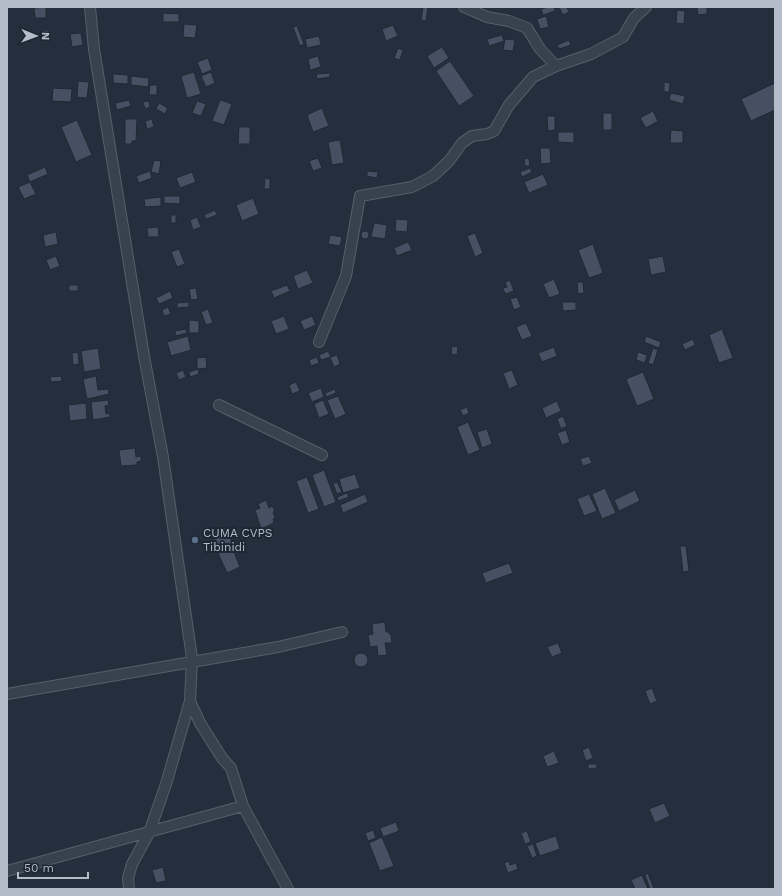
<svg xmlns="http://www.w3.org/2000/svg" width="782" height="896" font-family="'Work Sans',sans-serif">
  <style>
    .building { fill: #455162; stroke: #1f2835 }
    .lines { fill: none; stroke-linecap: round; stroke-linejoin: round }
    .street-casing { stroke: #565f6c; stroke-width: 12 }
    .street { stroke: #38414e; stroke-width: 10 }
    .service-dot { fill: #5c6f8a; stroke: #1d2633; stroke-width: 1.5 }
    .labels { text-anchor: middle; stroke-width: 4; stroke-linejoin: round; paint-order: stroke }
    .poi-label { font-size: 12px; fill: #b4bcc9; stroke: #1d2633; text-anchor: start }
  </style>
  <rect width="100%" height="100%" fill="#242f3e"/>
  <path class="building" d="M46,7V18H35L34,8Z
    M423,7H428L426,21L421,20Z
    M548,7H554L555,11L543,15L541,9Z
    M559,7H567L569,12L563,15Z
    M697,7H707V14L698,15Z
    M677,10L685,11L684,24L676,23Z
    M163,13L179,14V22H163Z
    M546,16L549,27L540,29L537,19Z
    M184,24L197,25L195,38L183,37Z
    M393,25L398,36L386,41L382,29Z
    M297,26L304,44L300,46L293,27Z
    M43,30H49L48,41L42,40Z
    M81,33L83,45L72,47L70,34Z
    M502,35L504,41L489,46L487,39Z
    M319,36L321,45L307,48L305,39Z
    M505,39L515,40L513,51L503,50Z
    M569,40L571,45L559,49L557,45Z
    M442,47L449,58L434,68L427,56Z
    M398,48L403,50L400,60L394,58Z
    M318,56L321,67L310,70L308,59Z
    M208,58L212,70L202,74L197,62Z
    M450,61L474,96L459,106L436,71Z
    M194,72L201,94L187,98L181,76Z
    M211,72L215,83L206,87L201,76Z
    M330,73V77L317,79L316,74Z
    M113,74L128,75V84L113,83Z
    M131,76L149,78L148,87L131,85Z
    M78,81L89,82L87,98L77,97Z
    M664,82L670,83L669,92H664Z
    M775,83V110L751,121L741,99Z
    M150,85H157V95H149Z
    M53,88L72,89L71,102L52,101Z
    M671,93L685,96L683,104L669,100Z
    M129,100L131,106L117,110L115,103Z
    M220,100L232,104L224,125L212,121Z
    M149,101L150,107L145,109L143,102Z
    M197,101L206,104L201,116L192,113Z
    M159,103L168,108L165,114L156,109Z
    M322,108L329,126L313,132L307,115Z
    M653,111L658,121L646,128L640,118Z
    M603,113H612V130H603Z
    M547,116H555V130L548,131Z
    M125,119H137L136,141H132V144H125Z
    M152,119L154,127L147,129L145,121Z
    M77,120L92,155L76,162L61,127Z
    M239,127H250V144H238Z
    M671,130L683,131V143H670Z
    M558,132H574V143L558,142Z
    M340,140L344,163L332,165L328,142Z
    M540,148H550L551,163L541,164Z
    M318,158L322,168L313,171L309,161Z
    M529,158L530,166H525L524,159Z
    M154,160L161,161L159,174L151,172Z
    M45,167L48,174L30,182L27,175Z
    M530,168L532,172L522,177L520,172Z
    M150,171L152,178L139,183L136,176Z
    M367,171L378,172L377,178L367,176Z
    M192,172L196,182L180,188L176,178Z
    M543,174L548,185L529,193L524,182Z
    M265,178L270,179V189H264Z
    M30,182L36,194L24,199L18,187Z
    M164,196H180V204L164,203Z
    M161,197V206L145,207L144,199Z
    M253,198L259,214L242,221L236,205Z
    M215,210L217,215L206,219L204,215Z
    M171,215H176V223H171Z
    M197,217L201,227L193,230L190,220Z
    M396,219L408,220L407,232L395,231Z
    M374,223L387,225L385,239L371,237Z
    M158,227L159,237H148L147,228Z
    M361 235a4 4 0 1 1 8 0a4 4 0 1 1-8 0Z
    M56,232L58,244L45,247L43,235Z
    M475,233L483,253L475,257L467,236Z
    M330,235L342,237L340,246L328,244Z
    M408,242L412,250L397,256L394,248Z
    M593,244L603,273L589,278L578,250Z
    M179,249L185,264L177,267L171,252Z
    M56,256L60,266L50,270L46,260Z
    M663,256L666,272L651,275L648,259Z
    M307,270L313,283L298,289L293,276Z
    M554,279L560,294L549,298L543,284Z
    M510,280L514,291L505,294L503,288L507,287L505,282Z
    M577,282H583L584,293L578,294Z
    M69,285H78V291H69Z
    M287,285L290,291L274,298L271,291Z
    M196,288L198,299L191,300L189,289Z
    M170,291L173,298L159,304L156,298Z
    M517,297L521,307L514,310L510,299Z
    M189,302V307L177,308V303Z
    M562,302H576V310L563,311Z
    M168,307L171,314L164,316L162,310Z
    M208,309L213,323L206,325L201,312Z
    M284,316L289,329L276,334L271,321Z
    M312,316L316,325L304,330L300,321Z
    M189,320L199,321V333H189Z
    M526,323L532,336L522,340L516,327Z
    M186,329L187,333L176,336L175,331Z
    M722,329L733,358L719,363L709,335Z
    M188,336L191,350L171,356L167,342Z
    M646,336L661,342L659,348L644,342Z
    M693,339L695,345L685,350L682,344Z
    M452,346L458,347L457,355L451,354Z
    M554,347L557,356L542,362L538,353Z
    M98,348L101,369L84,372L81,351Z
    M653,348L658,350L653,365L648,363Z
    M328,351L331,357L321,360L319,355Z
    M78,352L79,364L73,365L72,353Z
    M638,352L647,355L645,363L636,360Z
    M337,355L340,364L334,367L330,357Z
    M206,357L207,368L197,369V358Z
    M317,357L319,363L311,366L309,360Z
    M198,369L199,374L190,377L189,372Z
    M183,370L186,377L179,380L176,373Z
    M512,370L518,385L509,389L503,373Z
    M643,372L654,399L637,406L626,379Z
    M61,376L62,381L51,382L50,377Z
    M96,376L98,390L108,389L109,394L87,399L83,379Z
    M296,382L300,391L292,394L289,385Z
    M321,388L324,397L312,402L308,393Z
    M335,389L336,393L326,397L325,393Z
    M338,396L346,414L335,419L327,400Z
    M108,400L109,405L105,406L106,414L110,413V417L93,420L91,402Z
    M323,400L329,414L319,418L314,404Z
    M557,401L561,411L546,418L542,408Z
    M86,403L87,419L70,421L68,405Z
    M467,407L469,413L463,416L460,410Z
    M563,416L567,426L561,429L557,419Z
    M468,422L480,450L468,455L457,427Z
    M487,429L492,444L482,448L477,432Z
    M566,430L570,442L562,445L557,433Z
    M135,448L136,457L141,456V461L137,462V465L121,466L119,450Z
    M589,456L592,463L583,466L580,459Z
    M324,470L336,502L324,507L312,475Z
    M355,474L360,488L343,493L339,479Z
    M307,477L319,509L308,513L296,481Z
    M337,482L342,492L337,494L333,484Z
    M605,488L616,513L602,519L592,494Z
    M635,490L640,501L619,511L614,500Z
    M347,493L349,497L338,501L337,497Z
    M365,494L368,502L343,513L340,505Z
    M589,494L597,511L584,516L577,499Z
    M266,500L269,508L272,506L275,511L273,512L275,518L273,519L274,523L261,529L255,510L260,508L258,504Z
    M225,527L233,544L219,550L212,533Z
    M680,546H686L689,571L683,572Z
    M232,547L240,567L227,573L218,553Z
    M509,563L513,573L486,583L482,573Z
    M385,622L386,632H389L390,635L391,634L392,643H385L387,655L378,656L377,646L370,647L368,635L373,634L372,624Z
    M558,643L562,653L552,657L547,647Z
    M354 660a7 7 0 1 1 14 0a7 7 0 1 1-14 0Z
    M652,688L657,701L650,704L645,691Z
    M589,747L593,758L586,761L582,750Z
    M554,751L559,763L547,767L543,756Z
    M588,764H597V768L588,769Z
    M664,803L670,816L655,823L649,809Z
    M396,822L399,831L383,837L380,828Z
    M373,830L376,838L368,841L365,833Z
    M527,831L531,842L525,844L521,833Z
    M556,836L560,849L540,856L535,843Z
    M382,837L394,866L380,871L369,843Z
    M533,844L537,856L532,858L527,846Z
    M509,861L510,865L516,863L518,869L508,873L504,863Z
    M163,867L166,881L156,883L152,870Z
    M648,873L654,889H650L645,875Z
    M642,875L648,889H635L631,880Z"/>
  <g class="lines">
    <defs>
      <path id="street" d="M90,7L94,49L144,356L163,457L192,658L190,701L166,784L149,833L132,864L128,878L129,889
        M464,7L487,17L509,21L527,28L540,49L556,66
        M319,342L346,276L360,196L412,187L433,176L449,161L462,143L472,136L487,134L494,131L509,105L533,77L556,66L591,54L623,37L634,18L646,7
        M219,405L322,455
        M7,694L278,647L342,632
        M190,701L200,723L222,758L231,768L243,806L288,889
        M7,871L243,806"/>
    </defs>
    <use href="#street" class="street-casing"/>
    <use href="#street" class="street"/>
  </g>
  <circle class="service-dot" cx="195" cy="540" r="4"/>
  <g class="labels">
    <g class="poi-label">
      <text x="203" y="537">CUMA CVPS<tspan x="203" dy="14">Tibinidi</tspan></text>
    </g>
  </g>
  <rect width="782" height="896" fill="none" stroke="#b4bcc9" stroke-width="16"/>
  <g transform="translate(36 36) rotate(91)" stroke="#1d2633" stroke-width="3" paint-order="stroke">
  <path d="M0-3L7 15L0 10L-7 15Z" fill="#b4bcc9"/>
  <text y="-6" font-size="11" font-weight="bold" text-anchor="middle" fill="#b4bcc9">N</text>
  </g>
  <path d="M18 872v6h70v-6" fill="none" stroke="#b4bcc9" stroke-width="2"/>
  <text x="24" y="872" font-size="12" fill="#b4bcc9" stroke="#1d2633" stroke-width="3" paint-order="stroke">50 m</text>
</svg>
